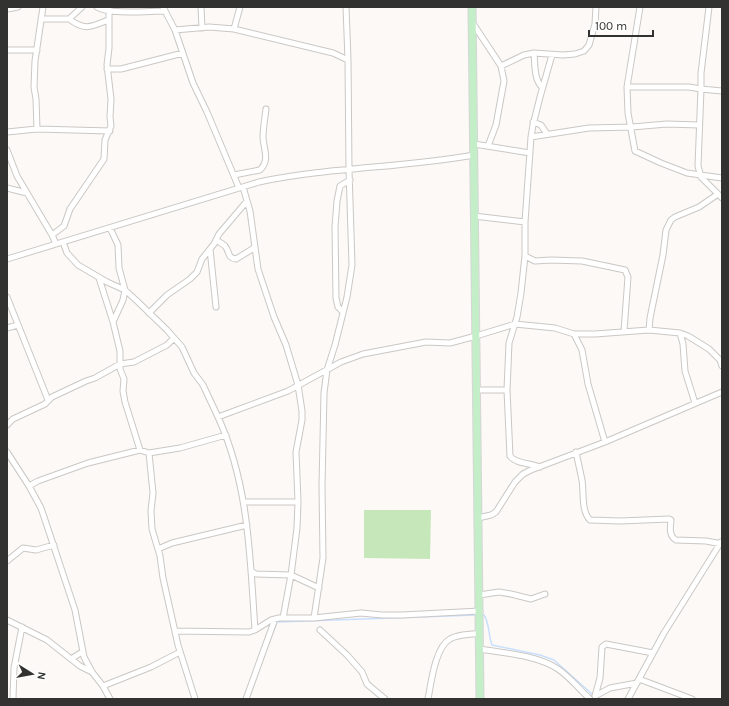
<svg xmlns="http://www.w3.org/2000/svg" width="729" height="706" font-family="Karla,sans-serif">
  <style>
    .park { fill: #c6e7b9 }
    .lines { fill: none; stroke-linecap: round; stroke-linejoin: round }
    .stream { stroke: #c9dffe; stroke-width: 1.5 }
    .minor-casing { stroke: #cac8c5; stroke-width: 7 }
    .major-casing { stroke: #d6d6d6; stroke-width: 9 }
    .minor { stroke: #fff; stroke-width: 5 }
    .major { stroke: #c4eec8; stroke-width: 7 }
  </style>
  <rect width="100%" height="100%" fill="#fcf9f6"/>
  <path class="park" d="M364,510H431L430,559L364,558Z"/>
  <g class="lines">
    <path class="stream" d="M482,615H484C490,624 488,635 492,645L540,655L554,660L593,695
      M263,658L277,622L476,615"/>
    <defs>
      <path id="minor" d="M97,7C110,15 148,11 165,11
        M163,7L175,30L193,83L207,112L239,188
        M201,7L202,28
        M640,7L627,87L628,113L635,151L661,163L687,173L722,178
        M7,9L18,7
        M41,19H69L82,7
        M69,19C85,31 91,27 108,20
        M472,22L501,66L504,81L496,125L488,146
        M234,29L240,7
        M175,30L209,27L234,29L333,53L348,60
        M7,50H37
        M534,53C535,64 534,80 542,87
        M501,66L524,55L534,53L563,55L575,54L584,51L589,45L595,24L596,7
        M107,69H121L183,53
        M627,87H689L701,89V73L709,7
        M722,91L701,89L698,166L701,177L722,198
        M533,122L541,125L547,134
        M37,129L36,99L34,87L35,61L43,7
        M7,132L37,129L110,131
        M531,137L533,125L540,97L552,55
        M474,144L530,153
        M7,150L17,176L52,235L56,244
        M234,175L260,170C270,160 264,150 263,138C263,128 265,118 266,109
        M243,187L250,211L258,269L274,317L286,345L298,385L302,411V420L296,452L298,502L297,528L291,575L283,618
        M7,188L27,193
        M474,216L525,222
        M110,228L118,245L119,268L125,290L123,300L113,322
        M52,235L64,226L70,209L104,159L105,140L111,126L110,117L111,99L107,65L109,48V7
        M216,240C219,242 223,244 225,246C230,252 227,258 236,259L254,248
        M63,242L67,253L78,265L107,282L125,290L137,301L167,330L182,347L194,373L203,385L218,417L288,391L341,362L363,354L426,342L450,343L476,336L515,324L555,328L574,334H595L649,330L680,333L688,336L709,349L720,360L722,366
        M210,249L216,307
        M525,256L535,261L551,260L582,261L625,270L628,277L624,331
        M7,259L259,182C330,167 403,168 474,155
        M99,278L113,322L120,351V369L124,379L123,391L125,402L140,450
        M7,297L48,400
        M343,312L338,307L336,298L335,227L337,201L340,186L350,180
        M149,313L167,295L190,279L197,272L202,259L214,244L219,234L247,201
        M7,328L18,325
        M649,330L650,318L663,255L666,230L671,220L675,217L699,207L718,194
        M680,333L683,344L685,371L695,403
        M574,334L582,350L588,384L605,442
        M477,390H507
        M218,417C249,485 250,557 255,630
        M7,425L13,419L45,404L52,397L86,381L95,378L120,364L134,362L167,345L174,338
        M7,452L29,486L41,508L75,610L84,657L92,672L103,686L110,699
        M576,452C578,461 580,471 582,480C584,492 581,511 590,520L620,521L669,519L671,520C670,528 669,536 676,540L706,541L722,544
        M149,453L180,448L226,435
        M540,467C531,463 516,464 510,456L507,390L509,343L517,317L521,293L525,256V222L531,137L589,128L632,127L667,124L699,125
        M29,486L38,481L88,463L140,450L149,453L153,493L151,511L152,529L160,556L163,578L178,645L195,699
        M244,502H298
        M478,518L491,515L496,512L515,482L523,474L531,470L605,442L722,392
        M158,549L172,543L247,525
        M7,561L23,548L36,550L54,545
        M251,571L256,574L291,575L319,588
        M479,595L499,592L511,594L531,599L545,594
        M314,618L323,558L322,486L324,393L327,370L335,345L347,297L352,265L349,170L348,60L346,7
        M7,620L47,640L80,666L92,672
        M320,630L347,655L362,672L367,684L385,699
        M175,631L249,632L255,630L271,620L279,618H314L361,613L382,615H402L480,611
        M480,649C504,653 537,655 558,669C570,677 579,689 590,699
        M71,659L82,652
        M639,679L692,699
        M103,686L151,667L180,652
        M595,696L600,678L602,647L606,644L653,653
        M595,696L610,688L637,683
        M13,699L14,668L22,627
        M246,699L275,619
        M428,699C431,684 435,647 450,639C458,634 470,635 480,633
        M628,699L664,633L721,542"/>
      <path id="major" d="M472,7L480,699"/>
    </defs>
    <use href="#minor" class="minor-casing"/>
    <use href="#major" class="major-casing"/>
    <use href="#minor" class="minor"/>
    <use href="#major" class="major"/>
  </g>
  <rect width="729" height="706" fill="none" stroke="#323230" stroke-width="16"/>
  <g transform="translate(32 674) rotate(101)" stroke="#ffffff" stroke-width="3" paint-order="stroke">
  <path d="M0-3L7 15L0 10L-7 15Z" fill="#323230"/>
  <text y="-6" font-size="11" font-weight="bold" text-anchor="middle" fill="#323230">N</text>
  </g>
  <path d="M589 30v6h64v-6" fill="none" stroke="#323230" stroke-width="2"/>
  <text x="595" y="30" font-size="12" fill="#323230" stroke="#ffffff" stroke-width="3" paint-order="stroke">100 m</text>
</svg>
